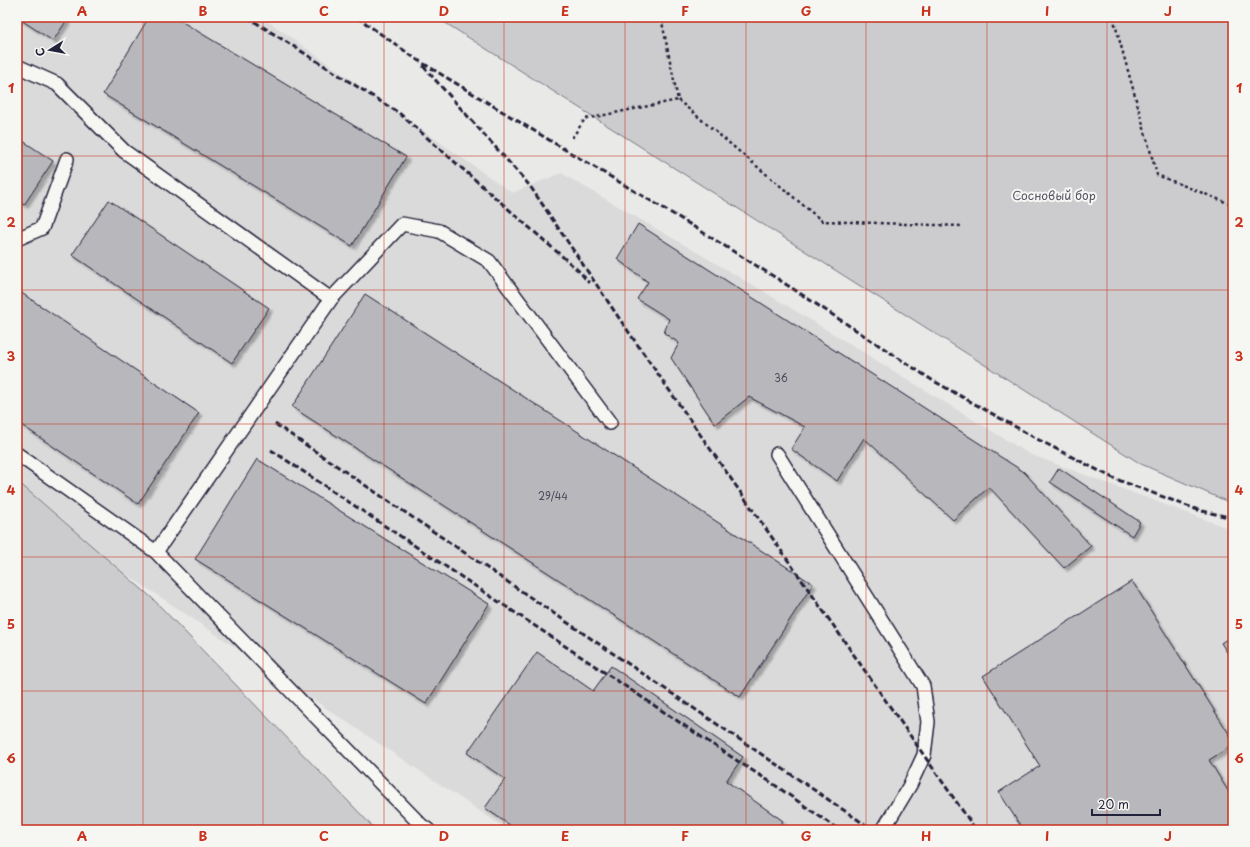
<svg xmlns="http://www.w3.org/2000/svg" width="1250" height="847" font-family="'Playpen Sans',sans-serif">
  <style>
    .built { fill: #dadada }
    .green { fill: #ccccce; stroke: #777784 }
    .building { fill: #b8b8bc; stroke: #22223b; filter: url(#shadow) }
    .lines { fill: none; stroke-linecap: round; stroke-linejoin: round }
    .service-casing { stroke: #22223b; stroke-width: 16 }
    .path { stroke: #22223b; stroke-width: 2.5; stroke-dasharray: 3 3; stroke-linecap: butt }
    .service { stroke: #f6f6f2; stroke-width: 13 }
    .rail { stroke: #22223b; stroke-width: 3; stroke-dasharray: 6 3; stroke-linecap: butt }
    .grid { fill: none; stroke: #c8321e; stroke-width: 1; stroke-opacity: 0.55 }
    .labels { text-anchor: middle; stroke-width: 4; stroke-linejoin: round; paint-order: stroke }
    .number-label { font-size: 10px; fill: #48485b }
    .park-label { font-size: 12px; fill: #555567; stroke: #f6f6f2 }
    .neatline { fill: none; stroke: #c8321e; stroke-width: 1.5 }
    .grid-label { font-size: 13px; text-anchor: middle; font-weight: bold; fill: #c8321e }
  </style>
  <defs>
    <filter id="shadow"><feDropShadow dx="3.5" dy="3.5" stdDeviation="1" flood-color="#0004"/></filter>
  </defs>
  <rect width="100%" height="100%" fill="#e9e9e7"/>
  <filter id="ink" filterUnits="userSpaceOnUse"><feTurbulence type="fractalNoise" baseFrequency=".025" numOctaves="2"/><feDisplacementMap in="SourceGraphic" scale="8" xChannelSelector="R" yChannelSelector="G"/><feConvolveMatrix kernelMatrix="1 2 1 2 8 2 1 2 1" color-interpolation-filters="sRGB"/></filter>
  <g filter="url(#ink)">
    <path class="built" d="M17,17H262L512,193L561,173L763,291L1029,454L1233,530V830H508L17,501Z"/>
    <path class="green" d="M436,17H703L704,21L729,17H1233V504L1141,464Z
      M17,481L152,598L376,830H17Z"/>
    <path class="building" d="M17,17H69L53,41L18,18L17,20Z
      M149,17H174L406,157L352,246L103,94Z
      M17,137L53,161L24,205L17,200Z
      M109,200L269,308L232,363L72,255Z
      M638,224L1024,472L1091,546L1064,568L989,487L953,520L864,438L837,481L791,449L805,427L749,397L715,424L671,358L679,343L664,333L669,319L637,299L648,282L617,259Z
      M17,290L199,413L138,504L17,422Z
      M365,294L813,584L740,697L292,407Z
      M257,459L489,604L426,704L195,559Z
      M1059,468L1140,522L1132,536L1050,482Z
      M1132,581L1233,740V745L1209,760L1233,799V830H1023L999,792L1040,766L983,676Z
      M1233,635V661L1221,643Z
      M537,652L593,691L611,666L743,757L726,781L783,821L777,830H517L485,808L505,779L467,753Z"/>
    <g class="lines">
      <defs>
        <path id="service" d="M17,66L57,84L124,151L331,299
          M17,239L42,228L67,159
          M17,454L156,552
          M777,454L923,686L928,722L924,755L910,785L883,830
          M428,830L422,826L156,552L331,299L402,224L439,231L489,261L610,423"/>
      </defs>
      <use href="#service" class="service-casing"/>
      <path class="path" d="M1113,17L1157,175L1233,205
        M678,100L822,221L962,226
        M572,138L585,119L678,100L661,17"/>
      <use href="#service" class="service"/>
      <path class="rail" d="M247,17L399,113L580,272L589,283
        M357,17L416,59L569,152L683,220L781,281L932,380L1039,440L1113,478L1198,510L1233,518
        M423,66L530,186L621,321L976,830
        M275,424L873,830
        M271,450L739,762L769,781L839,830"/>
    </g>
  </g>
  <path class="grid" d="M143,17V830M263,17V830M384,17V830M504,17V830M625,17V830M746,17V830M866,17V830M987,17V830M1107,17V830M17,156H1233M17,290H1233M17,424H1233M17,557H1233M17,691H1233"/>
  <g class="labels">
    <g class="number-label">
      <text x="781" y="382">36</text>
      <text x="553" y="500">29/44</text>
    </g>
    <g class="park-label">
      <text x="1054" y="200">Сосновый бор</text>
    </g>
  </g>
  <rect width="1250" height="847" fill="none" stroke="#f6f6f2" stroke-width="44"/>
  <g transform="translate(50 50) rotate(259)" stroke="#f6f6f2" stroke-width="3" paint-order="stroke">
  <path d="M0-3L7 15L0 10L-7 15Z" fill="#22223b"/>
  <text y="-6" font-size="11" font-weight="bold" text-anchor="middle" fill="#22223b">С</text>
  </g>
  <path d="M1092 809v6h68v-6" fill="none" stroke="#22223b" stroke-width="2"/>
  <text x="1098" y="809" font-size="12" fill="#22223b" stroke="#f6f6f2" stroke-width="3" paint-order="stroke">20 m</text>
  <rect x="22" y="22" width="1206" height="803" class="neatline"/>
  <g class="grid-label">
    <text x="82" y="16">A</text>
    <text x="203" y="16">B</text>
    <text x="324" y="16">C</text>
    <text x="444" y="16">D</text>
    <text x="565" y="16">E</text>
    <text x="685" y="16">F</text>
    <text x="806" y="16">G</text>
    <text x="926" y="16">H</text>
    <text x="1047" y="16">I</text>
    <text x="1168" y="16">J</text>
    <text x="11" y="93">1</text>
    <text x="1239" y="93">1</text>
    <text x="11" y="227">2</text>
    <text x="1239" y="227">2</text>
    <text x="11" y="361">3</text>
    <text x="1239" y="361">3</text>
    <text x="11" y="495">4</text>
    <text x="1239" y="495">4</text>
    <text x="11" y="629">5</text>
    <text x="1239" y="629">5</text>
    <text x="11" y="763">6</text>
    <text x="1239" y="763">6</text>
    <text x="82" y="841">A</text>
    <text x="203" y="841">B</text>
    <text x="324" y="841">C</text>
    <text x="444" y="841">D</text>
    <text x="565" y="841">E</text>
    <text x="685" y="841">F</text>
    <text x="806" y="841">G</text>
    <text x="926" y="841">H</text>
    <text x="1047" y="841">I</text>
    <text x="1168" y="841">J</text>
  </g>
</svg>
